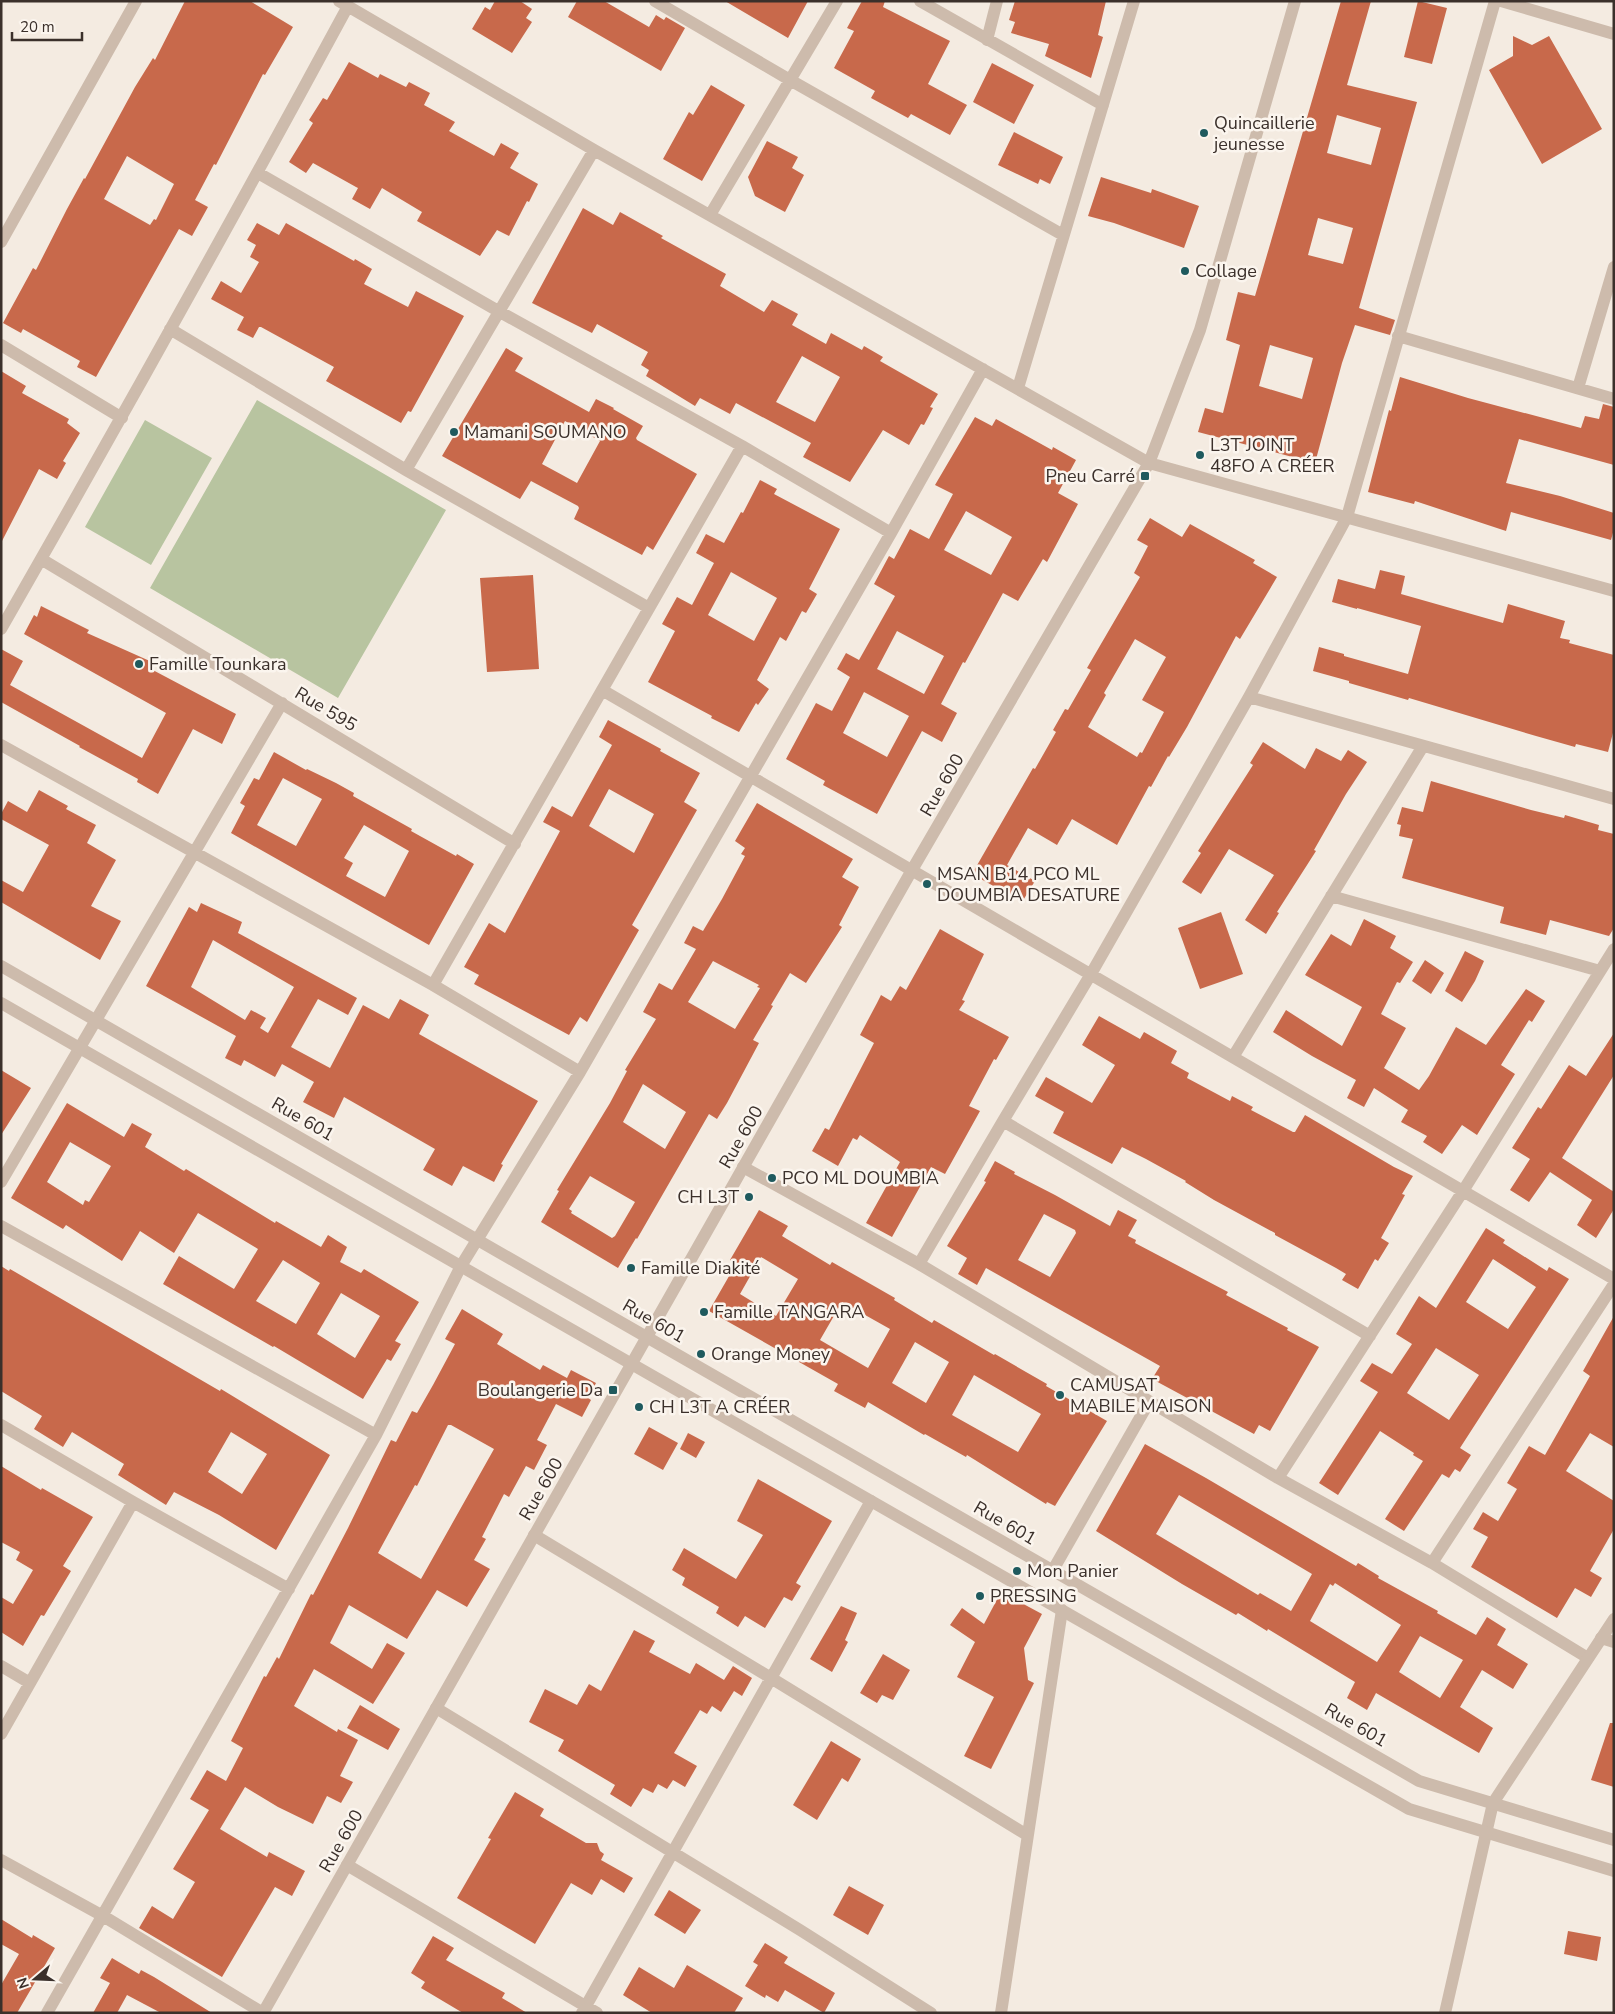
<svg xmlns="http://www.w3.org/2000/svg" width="1615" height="2014" font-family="'Nunito Sans',sans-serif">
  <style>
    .green { fill: #b8c4a0 }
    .building { fill: #c8694b; fill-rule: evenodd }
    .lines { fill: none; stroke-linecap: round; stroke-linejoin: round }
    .minor { stroke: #cdbbac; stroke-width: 12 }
    .tertiary { stroke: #cdbbac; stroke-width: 12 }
    .poi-dot { fill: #1f5a5e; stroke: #fbf5ee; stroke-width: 2 }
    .labels { text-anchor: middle; stroke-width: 5; stroke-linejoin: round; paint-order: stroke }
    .poi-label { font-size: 18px; fill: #3b302b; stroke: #fbf5ee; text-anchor: start }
    .street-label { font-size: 18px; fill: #3b302b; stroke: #fbf5ee }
  </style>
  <rect width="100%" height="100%" fill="#f4ebe1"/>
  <path class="green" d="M257,400L446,510L338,698L150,588Z
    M145,420L212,458L151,565L85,527Z"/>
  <path class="building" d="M185,1H250L293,27L265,75L263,74L216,165L214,164L195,200L208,207L192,236L179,229L96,377L77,367L80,361L23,329L21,333L3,323L33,268L36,270L67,209L84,178L85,179L135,87L153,58L155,60ZM127,156L174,184L156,220L154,219L150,225L104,199Z
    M495,1H520L532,9L526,18L532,22L512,53L472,29L485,7L490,10Z
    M577,1H604L649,27L656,15L664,20L666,17L685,28L661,71L568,17Z
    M725,1H808L788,38Z
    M862,1H885L883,7L950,41L928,84L967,105L950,135L911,114L908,118L871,98L875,91L834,68L854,31L847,28Z
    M1015,1H1106L1098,35L1103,37L1091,78L1045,56L1049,44L1011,33L1015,22L1009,20Z
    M1341,1H1371L1347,85L1417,102L1359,308L1395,320L1390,335L1355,325L1342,363L1315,463L1198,432L1205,408L1223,413L1240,345L1226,340L1238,292L1255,296ZM1337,115L1381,128L1371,165L1327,153ZM1318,218L1353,228L1343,264L1308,255ZM1270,345L1313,358L1302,399L1259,386Z
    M1418,1L1447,8L1432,64L1404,57Z
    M1513,36L1532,45L1549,36L1602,129L1542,164L1489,70L1513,56Z
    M349,62L378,78L380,74L406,87L409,82L430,93L424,105L455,122L449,131L494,156L501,143L519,153L510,168L538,184L529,202L527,201L509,236L497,230L480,256L417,221L422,212L382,188L370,209L352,199L358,188L356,187L313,163L306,173L289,162L313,123L309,120L323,98L327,100Z
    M992,63L1034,85L1014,124L973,102Z
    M711,85L745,105L702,181L663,159L689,112L693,115Z
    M1014,132L1063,157L1050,184L1040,179L1038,184L998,165Z
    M767,141L798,157L792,168L804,175L785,212L755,196L748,177Z
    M1101,177L1151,193L1152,189L1199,206L1184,248L1114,223L1088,216Z
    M583,208L613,225L620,212L663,236L661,238L726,274L720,286L764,312L772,300L798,314L792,325L826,344L831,333L862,350L864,346L883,357L880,361L938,394L930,407L933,408L924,425L921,424L909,445L883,430L850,482L803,457L811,443L736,403L730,414L700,398L695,406L646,376L649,370L641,365L648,352L597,324L592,333L532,303ZM802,356L840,377L815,422L776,402Z
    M257,223L279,235L286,223L354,261L355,259L372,269L364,284L408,307L416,291L464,316L411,412L408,411L401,423L326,381L334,367L261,327H259L253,338L237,330L244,317L211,299L221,281L241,293L259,262L250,257L256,245L247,240Z
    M506,348L523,358L515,371L589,412L596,399L614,408L613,409L643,426L636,438L637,440L697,474L653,550L647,546L642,555L574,519L579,508L578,506L531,481L520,499L442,456ZM565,421L600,441L577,483L542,464Z
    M1,371L26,386L22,393L69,419L67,423L80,433L63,461L66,463L57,479L39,469L1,543Z
    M1400,377L1468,398L1581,428L1585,416L1599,419L1603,404L1614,407V465L1519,439L1506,483L1560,496L1614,513V529L1611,540L1511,512L1506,531L1415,501L1414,504L1368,492L1389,410L1391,411Z
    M975,417L992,426L996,419L1052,450L1053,447L1076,460L1058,493L1078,504L1047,562L1043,559L1018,601L1003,593L965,663L963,662L941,704L957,713L942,742L922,731L877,814L823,785L825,781L786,759L816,703L832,711L850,677L837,669L846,653L859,660L895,596L874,584L889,556L894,559L910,529L929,539L953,494L935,485ZM966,511L1012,537L991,575L944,550ZM897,631L944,656L924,694L877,669ZM864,692L909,716L887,757L843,733Z
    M760,480L777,489L774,494L840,529L809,589L817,594L806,613L802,611L786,641L780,637L757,680L769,689L758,705L756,703L739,732L711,718L712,716L648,682L675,631L662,624L677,597L692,605L714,563L696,553L706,534L724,543L741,512L743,513ZM731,572L777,598L754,641L708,615Z
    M1150,518L1182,537L1190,524L1255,560L1253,563L1277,577L1240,639L1236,636L1187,727L1169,757L1168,756L1151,787L1149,786L1117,845L1072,819L1057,845L1028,828L1007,865L1035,881L1022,902L972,874L1033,768L1035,769L1056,732L1053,730L1065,709L1068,710L1091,670L1087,668L1140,577L1134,573L1148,546L1137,540ZM1135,639L1166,657L1142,700L1164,712L1142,753L1140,752L1137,757L1088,727L1106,695L1104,693Z
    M1380,570L1405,576L1401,594L1503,623L1508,604L1565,621L1560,638L1570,640L1569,643L1614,655V729L1608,752L1576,744L1575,747L1536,736L1409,698L1408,700L1349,683V681L1313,671L1319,647L1344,654V656L1408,674L1421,626L1357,608V609L1332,602L1338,579L1375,589Z
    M533,575L539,669L487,672L480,578Z
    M41,606L89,630L87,633L152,662L149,668L236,714L222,744L193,729L158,794L137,782L138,779L79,747L80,746L1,702V649L23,661L10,685L142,758L166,713L24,634L34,615L37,617Z
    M608,720L661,749L660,751L700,773L684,802L697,810L632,925L639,930L601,997L587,1022L580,1017L569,1035L474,984L479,975L464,967L489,923L505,933L560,831L543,822L552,806L572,817L612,745L599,737ZM609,789L654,814L634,853L589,826Z
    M1263,742L1305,769L1316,748L1341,761L1348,750L1367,762L1346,794L1314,850L1316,851L1277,912L1279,913L1266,934L1245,920L1274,875L1229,849L1201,894L1182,882L1201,853L1198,851L1253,765L1250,763Z
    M274,752L306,770L307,769L336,783L354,793L353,796L412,829L411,831L456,856L457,854L474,864L429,945L231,833L245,806L240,803L254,778L259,780ZM283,778L322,799L296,846L257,825ZM364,825L409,851L385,897L346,876L353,863L344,858Z
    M1431,781L1531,810L1564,818L1565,815L1599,825L1598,830L1614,834V928L1609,936L1550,920L1546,935L1500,923L1504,907L1402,878L1413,839L1399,836L1401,825L1397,824L1402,807L1423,812Z
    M39,790L68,806L66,809L96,825L87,843L116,860L91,906L121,921L100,960L1,902V880L23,892L49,845L1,819V814L8,801L27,812Z
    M757,803L853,859L842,877L859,887L839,925L842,927L806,983L790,973L771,1005L773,1006L753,1040L759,1043L727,1103L717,1119L709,1114L637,1239L636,1238L618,1268L541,1222L559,1191L557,1190L610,1103L627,1071L625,1070L656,1019L643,1012L659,983L672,990L696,949L684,943L693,926L703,931L722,899L745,856L741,854L745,848L735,841ZM713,961L759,985L757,987L760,988L735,1029L688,1002ZM643,1084L686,1112L665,1149L623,1122ZM590,1176L635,1202L615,1236L612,1238L571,1213L572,1211L569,1209Z
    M201,903L242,922L238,933L357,998L348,1015L318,999L291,1047L330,1068L363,1005L389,1019L400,999L429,1015L419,1034L538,1101L501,1164L503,1165L494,1182L463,1166L452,1186L423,1170L435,1149L344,1097L334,1118L303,1102L314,1082L282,1064L275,1077L244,1060L241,1066L225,1058L236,1036L146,986L189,907L197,912ZM213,940L294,987L268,1033L260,1028L266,1018L251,1010L245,1020L191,987Z
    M1221,912L1243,974L1200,989L1178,928Z
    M1364,919L1396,936L1390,948L1413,962L1400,983L1397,982L1381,1014L1406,1028L1384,1068L1419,1090L1429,1076L1456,1027L1486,1045L1526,989L1545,1001L1532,1022L1529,1020L1501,1065L1515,1074L1477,1135L1462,1125L1442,1154L1423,1142L1427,1136L1401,1122L1408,1110L1374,1088L1364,1107L1347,1098L1356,1080L1312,1056L1273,1032L1286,1010L1342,1046L1362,1007L1305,975L1331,934L1351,946Z
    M940,929L984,954L962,1000L965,1001L959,1010L1009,1037L996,1060L994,1059L969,1106L980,1111L945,1174L931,1167L892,1237L866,1223L900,1162L860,1135L857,1140L853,1138L838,1166L812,1151L825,1128L829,1130L874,1043L860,1035L877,1003L881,995L891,1001L900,986L906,990Z
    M1465,951L1484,961L1475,981L1462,1002L1445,991Z
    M1425,960L1444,973L1431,994L1412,981Z
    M1099,1016L1140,1039L1144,1032L1177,1051L1171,1063L1189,1073L1187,1078L1230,1101L1232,1096L1253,1107L1251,1110L1293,1132H1295L1305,1115L1394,1167L1413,1176L1402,1194L1405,1195L1381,1238L1389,1243L1378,1261L1375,1259L1358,1289L1342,1280L1346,1274L1336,1268L1275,1235V1233L1214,1200L1185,1182L1186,1181L1146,1159L1122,1147L1112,1164L1053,1133L1064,1112L1035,1096L1046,1077L1092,1103L1115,1065L1082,1045Z
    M1614,1033V1075L1562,1158L1614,1192V1209L1596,1238L1577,1225L1592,1200L1550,1172L1529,1202L1510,1190L1530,1159L1512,1148L1538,1107L1541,1109L1569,1065L1586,1076Z
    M1,1070L31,1088L1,1135Z
    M67,1103L124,1137L132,1123L152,1134L145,1147L184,1171L186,1169L275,1223L276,1221L321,1247L328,1235L347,1247L340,1262L361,1273L364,1269L419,1302L395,1341L401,1344L391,1361L387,1359L363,1399L274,1346L273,1347L163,1284L179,1256L234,1289L258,1249L198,1213L174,1253L140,1231L122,1261L66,1225L63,1229L11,1198ZM70,1142L111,1166L89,1202L85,1200L83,1205L47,1182ZM283,1260L320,1283L296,1324L256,1301ZM341,1293L380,1316L355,1358L317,1334Z
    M995,1161L1015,1172L1014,1174L1055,1195L1110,1226L1118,1210L1137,1220L1128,1236L1136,1240L1135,1243L1228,1292L1226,1295L1288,1328L1287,1330L1319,1347L1270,1431L1259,1425L1254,1434L1152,1379L1160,1366L986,1268L977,1285L958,1274L967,1258L947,1246L986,1182L984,1181ZM1044,1214L1075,1230L1076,1233L1050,1277L1018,1260Z
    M759,1210L788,1226L782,1236L830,1265L832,1262L895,1298L894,1300L932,1323L934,1320L994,1355L995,1354L1026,1372L1047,1384L1046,1386L1107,1421L1055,1506L1047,1502L1046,1504L967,1455L966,1457L925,1434L924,1435L868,1402L865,1408L834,1391L838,1384L709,1311L736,1264L730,1260ZM761,1257L798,1279L776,1316L740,1294ZM842,1302L890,1329L868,1368L820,1340ZM915,1342L949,1362L926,1403L892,1383ZM974,1375L1041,1414L1018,1452L952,1415Z
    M1486,1228L1505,1240L1503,1243L1547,1271L1549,1267L1569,1279L1460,1448L1471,1455L1460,1472L1455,1469L1449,1478L1442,1474L1404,1531L1385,1519L1423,1461L1413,1455L1414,1453L1380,1431L1338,1495L1319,1483L1378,1392L1360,1381L1372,1363L1392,1374L1412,1344L1396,1334L1419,1296L1436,1308ZM1493,1259L1536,1287L1508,1329L1466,1302ZM1436,1348L1479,1375L1449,1420L1407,1393Z
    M1,1266L9,1271L10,1269L220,1391L221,1389L330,1455L276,1550L219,1515L174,1492L166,1505L118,1475L124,1464L72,1432L63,1447L34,1429L42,1416L1,1391ZM231,1432L267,1454L242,1494L208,1472Z
    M462,1309L503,1334L497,1344L540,1370L543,1365L567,1378L571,1370L596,1383L588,1398L591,1400L582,1417L556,1404L537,1440L547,1445L534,1470L526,1466L509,1497L504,1494L482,1537L486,1539L474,1560L490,1569L467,1607L437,1590L407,1639L349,1605L330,1643L372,1669L387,1643L405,1653L373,1704L314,1669L294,1706L337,1732L338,1729L358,1740L340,1776L353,1782L341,1803L327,1796L313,1824L278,1807L245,1787L220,1829L267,1857L269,1852L305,1871L292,1896L275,1887L222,1977L139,1928L152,1906L173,1919L195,1882L173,1869L209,1810L190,1799L207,1770L226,1781L243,1748L231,1741L264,1676L266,1677L277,1657L279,1659L311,1594L313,1595L348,1528L391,1440L396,1442L412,1411L417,1413L433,1385L455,1344L445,1339ZM448,1425H451L494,1449L421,1579L378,1553L415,1485L417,1486Z
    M1614,1316V1447L1590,1433L1566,1471L1614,1501V1529L1590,1571L1602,1578L1591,1597L1575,1588L1557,1618L1471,1567L1488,1537L1473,1529L1483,1512L1498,1521L1517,1489L1507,1483L1529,1446L1545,1455L1590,1376L1583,1371Z
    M649,1427L678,1443L663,1470L634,1454Z
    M688,1433L705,1442L696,1458L680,1449Z
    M1145,1444L1206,1478L1356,1566L1358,1563L1379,1576L1378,1578L1438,1611L1437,1613L1476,1635L1487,1617L1506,1629L1497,1645L1528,1664L1513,1689L1482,1670L1460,1707L1493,1728L1479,1753L1376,1693L1367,1710L1347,1698L1355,1682L1268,1629L1267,1631L1238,1613L1236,1615L1182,1584L1096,1531ZM1179,1495L1312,1574L1291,1611L1260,1593L1258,1595L1156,1534ZM1335,1583L1401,1625L1377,1662L1310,1621L1330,1584L1333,1586ZM1420,1636L1463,1660L1440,1698L1399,1672Z
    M1,1466L41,1490L42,1488L93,1517L63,1566L71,1571L44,1616L41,1615L23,1646L1,1632V1597L13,1604L33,1570L16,1560L20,1552L1,1542Z
    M758,1479L832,1521L796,1583L801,1586L792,1601L784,1597L765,1628L745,1616L738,1627L716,1613L719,1607L682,1585L685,1578L672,1570L684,1548L736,1579L763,1535L737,1521Z
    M1001,1592L1042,1614L1024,1648L1028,1680L1034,1683L991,1769L964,1756L994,1697L957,1677L975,1642L950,1625L962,1608L984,1624Z
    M841,1606L857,1613L845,1640L848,1642L832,1672L810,1659Z
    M634,1630L655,1641L649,1652L690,1674L696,1663L724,1680L733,1666L752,1678L742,1696L734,1691L721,1712L712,1706L707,1714L700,1710L674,1753L697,1766L685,1787L673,1780L667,1789L658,1784L653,1793L643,1788L631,1807L610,1794L615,1785L558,1751L564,1740L529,1722L545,1689L577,1705L589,1684L601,1691Z
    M883,1654L910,1670L893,1700L882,1695L877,1703L860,1693Z
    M360,1705L400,1729L388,1750L347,1728Z
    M1610,1723H1614V1787L1591,1780Z
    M831,1741L861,1759L848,1782L842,1778L817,1820L793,1805Z
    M515,1792L544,1809L540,1816L586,1843H597L600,1851L604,1854L601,1860L633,1878L624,1893L601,1879L592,1895L571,1883L535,1944L457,1898L491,1839L488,1838Z
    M849,1886L884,1905L868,1935L833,1915Z
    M669,1890L701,1910L685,1934L654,1915Z
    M1,1919L32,1938L33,1935L55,1948L17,2013H1V1985L19,1954L1,1944Z
    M1568,1931L1601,1937L1597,1961L1564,1954Z
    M433,1936L454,1948L446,1960L505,1993L502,1998L527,2013H463L421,1988L425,1982L411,1973Z
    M765,1943L788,1957L784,1963L835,1993L824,2013L785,1990L778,2002L766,1995L765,1998L745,1986L758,1965L753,1962Z
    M112,1958L139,1974L141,1970L154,1977L212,2013H161L127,1995L117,2013H93L110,1983L100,1978Z
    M687,1965L743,1998L734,2013H652L623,1995L639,1967L674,1988Z"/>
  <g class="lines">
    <path class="minor" d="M339,1L594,150L1149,463
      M655,1L790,80L1063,235
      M920,1L1103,105
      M1501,1L1614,34
      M987,40L997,1
      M258,173L500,312L742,446L891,533
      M710,215L837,1
      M1,242L136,1
      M170,329L406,470L649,608
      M1398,336L1614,399
      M1,345L122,418
      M1018,388L1134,1
      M1578,388L1614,267
      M406,470L594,150
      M41,559L515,844
      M1,629C119,423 235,215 348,6
      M602,690L1614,1279
      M1249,697L1614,799
      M1,745L433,985L580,1072
      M1331,896L1600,971
      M433,985L742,446
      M1233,1057L1423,746
      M1003,1121L1370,1336
      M743,1167L919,1264L1278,1478L1432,1563L1588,1658
      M1,1182L282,703
      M1,1226L376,1435
      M919,1264L1003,1121L1091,974L1249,697L1347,517L1495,1
      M1,1425L133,1502L289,1589
      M1278,1478L1463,1191L1614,949
      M534,1535L771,1678L1027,1835
      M1432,1563L1614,1284
      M1053,1570L1149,1402
      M1601,1638L1614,1642
      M1,1666L30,1683
      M436,1708L800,1930L931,2013
      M1,1734L133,1502
      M1,1860L103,1916L263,2013
      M347,1865L597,2013
      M47,2013L376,1435L461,1266L580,1072L891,533L983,369
      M582,2013L871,1501
      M1001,2013L1062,1610
      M1445,2013L1493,1803"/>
    <path class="tertiary" d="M1149,463L1614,591
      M1,966L1419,1781L1614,1840
      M1,1003L1409,1809L1614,1871
      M1493,1803L1614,1619
      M263,2013L912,870L1149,463L1200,330L1295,1"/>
  </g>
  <g class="poi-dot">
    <circle cx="1204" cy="133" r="5"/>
    <circle cx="1185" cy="271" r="5"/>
    <circle cx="454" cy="432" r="5"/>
    <circle cx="1200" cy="455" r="5"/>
    <rect x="1140" y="471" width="10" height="10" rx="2.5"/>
    <circle cx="139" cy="664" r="5"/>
    <circle cx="927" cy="884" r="5"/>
    <circle cx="772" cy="1178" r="5"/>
    <circle cx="749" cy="1197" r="5"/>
    <circle cx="631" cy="1268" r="5"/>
    <circle cx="704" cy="1312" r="5"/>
    <circle cx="701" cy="1354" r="5"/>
    <rect x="608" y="1385" width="10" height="10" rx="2.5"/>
    <circle cx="1060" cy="1395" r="5"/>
    <circle cx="639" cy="1407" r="5"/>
    <circle cx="1017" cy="1571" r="5"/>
    <circle cx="980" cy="1596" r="5"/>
  </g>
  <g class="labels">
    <g class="poi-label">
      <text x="1214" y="129">Quincaillerie<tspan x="1214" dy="21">jeunesse</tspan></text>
      <text x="1195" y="277">Collage</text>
      <text x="464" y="438">Mamani SOUMANO</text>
      <text x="1210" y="451">L3T JOINT<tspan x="1210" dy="21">48FO A CRÉER</tspan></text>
      <text x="1135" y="482" text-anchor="end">Pneu Carré</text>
      <text x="149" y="670">Famille Tounkara</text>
      <text x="937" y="880">MSAN B14 PCO ML<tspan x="937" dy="21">DOUMBIA DESATURE</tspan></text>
      <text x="782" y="1184">PCO ML DOUMBIA</text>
      <text x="739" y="1203" text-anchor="end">CH L3T</text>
      <text x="641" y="1274">Famille Diakité</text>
      <text x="714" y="1318">Famille TANGARA</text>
      <text x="711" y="1360">Orange Money</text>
      <text x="1070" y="1391">CAMUSAT<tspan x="1070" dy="21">MABILE MAISON</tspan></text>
      <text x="603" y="1396" text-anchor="end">Boulangerie Da</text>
      <text x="649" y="1413">CH L3T A CRÉER</text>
      <text x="1027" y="1577">Mon Panier</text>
      <text x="990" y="1602">PRESSING</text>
    </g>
    <g class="street-label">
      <text transform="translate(326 709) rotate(31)" y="6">Rue 595</text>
      <text transform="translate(942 785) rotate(-60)" y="6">Rue 600</text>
      <text transform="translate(303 1119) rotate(30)" y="6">Rue 601</text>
      <text transform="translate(741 1137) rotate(-60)" y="6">Rue 600</text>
      <text transform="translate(654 1321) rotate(30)" y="6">Rue 601</text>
      <text transform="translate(541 1489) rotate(-60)" y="6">Rue 600</text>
      <text transform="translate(1005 1523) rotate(30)" y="6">Rue 601</text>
      <text transform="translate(1356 1725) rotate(30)" y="6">Rue 601</text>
      <text transform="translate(341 1841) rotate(-60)" y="6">Rue 600</text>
    </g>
  </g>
  <rect width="1615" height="2014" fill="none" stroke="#3b302b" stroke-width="5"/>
  <g transform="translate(35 1979) rotate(251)" stroke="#fbf5ee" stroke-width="4" paint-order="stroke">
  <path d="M0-4L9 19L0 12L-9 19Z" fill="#3b302b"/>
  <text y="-8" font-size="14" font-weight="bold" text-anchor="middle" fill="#3b302b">N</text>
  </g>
  <path d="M12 32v8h70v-8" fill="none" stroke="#3b302b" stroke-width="2.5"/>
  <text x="20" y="32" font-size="15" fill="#3b302b" stroke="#fbf5ee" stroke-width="4" paint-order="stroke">20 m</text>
</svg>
